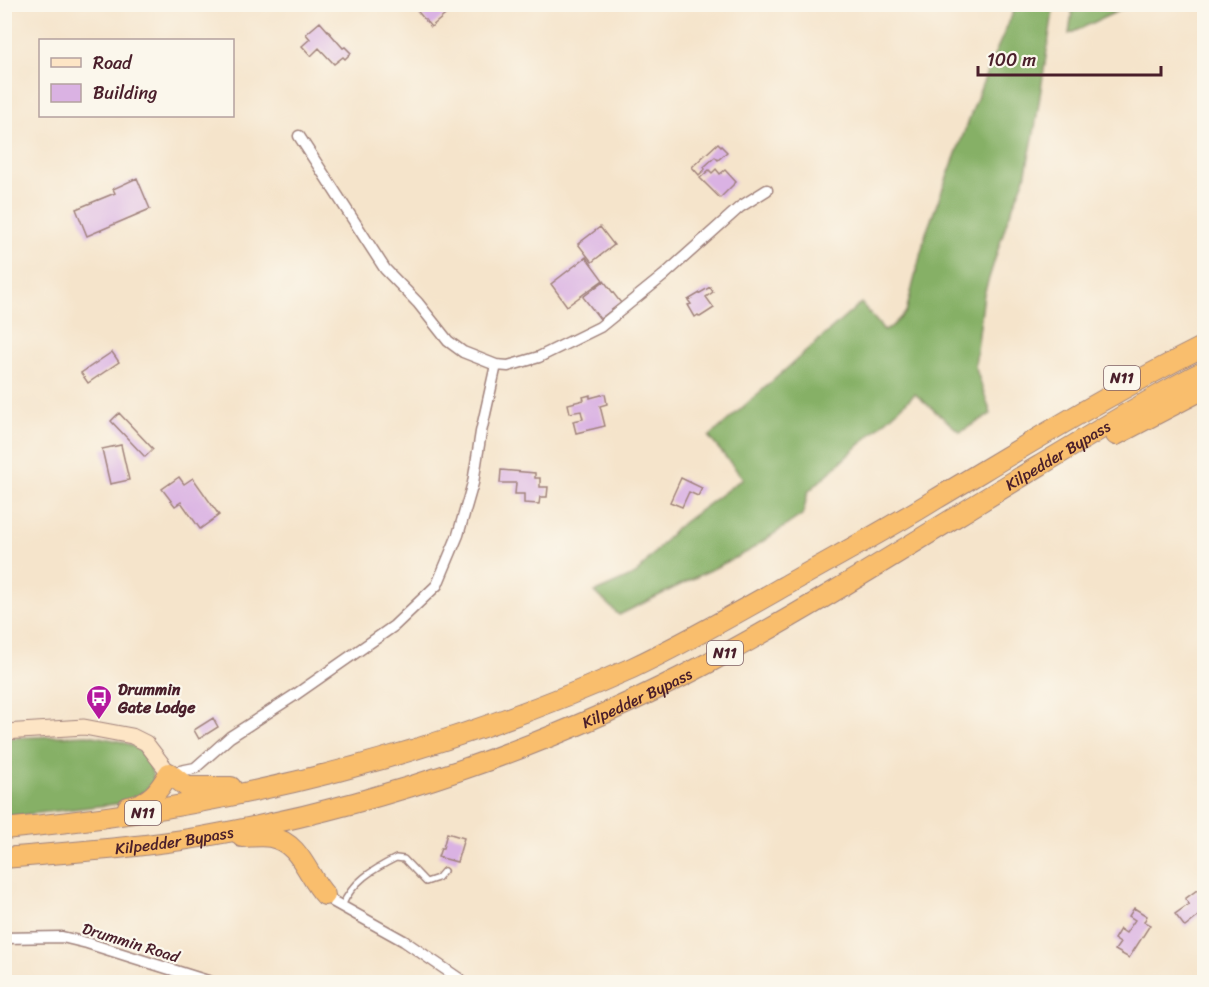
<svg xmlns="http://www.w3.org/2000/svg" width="1209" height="987" font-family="Sriracha,sans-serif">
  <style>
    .forest { fill: #86b066; stroke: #686848; stroke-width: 1.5 }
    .building { fill: #dab2e3 }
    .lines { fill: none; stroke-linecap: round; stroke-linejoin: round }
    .lane-casing { stroke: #a0827b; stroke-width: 8 }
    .street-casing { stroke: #a0827b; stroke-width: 13 }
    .secondary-casing { stroke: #a0827b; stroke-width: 17 }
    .highway-casing { stroke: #a0827b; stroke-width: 22 }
    .lane { stroke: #fff; stroke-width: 5 }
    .street { stroke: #fff; stroke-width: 10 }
    .secondary { stroke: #fde5c5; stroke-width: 15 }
    .highway { stroke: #f9be6d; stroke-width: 20 }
    .labels { text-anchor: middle; stroke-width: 4.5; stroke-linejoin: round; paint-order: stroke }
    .shield { fill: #fbf7ec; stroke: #7f6065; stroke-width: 1.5 }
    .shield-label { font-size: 15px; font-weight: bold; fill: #4a1f2b }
    .street-label { font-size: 16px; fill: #4a1f2b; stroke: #fbf7ec }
    .poi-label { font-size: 16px; font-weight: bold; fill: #4a1f2b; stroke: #fbf7ec; text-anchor: start }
  </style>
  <rect width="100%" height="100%" fill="#fbf7ec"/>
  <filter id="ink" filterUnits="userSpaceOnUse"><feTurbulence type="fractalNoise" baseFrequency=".0167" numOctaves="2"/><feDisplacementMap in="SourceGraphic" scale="12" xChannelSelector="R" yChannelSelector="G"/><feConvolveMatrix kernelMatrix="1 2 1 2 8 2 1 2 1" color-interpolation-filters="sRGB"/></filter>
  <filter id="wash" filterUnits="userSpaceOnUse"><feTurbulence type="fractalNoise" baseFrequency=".008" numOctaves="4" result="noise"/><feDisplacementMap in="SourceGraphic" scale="24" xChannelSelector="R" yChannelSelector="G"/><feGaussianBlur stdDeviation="1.35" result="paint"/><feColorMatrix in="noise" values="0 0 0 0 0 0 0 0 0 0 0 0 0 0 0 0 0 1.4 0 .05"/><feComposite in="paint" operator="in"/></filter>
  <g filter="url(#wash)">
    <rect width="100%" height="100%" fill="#f5e4cb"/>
    <path class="forest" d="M1017,4L1054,5L1035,128L1025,177L1007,221L984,294L975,366L991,414L960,432L915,394L808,492L803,514L747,552L619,615L595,592L636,574L675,529L743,478L709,437L861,303L884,330L891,327L906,312L926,233L988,69Z
      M1073,5V4L1131,5L1069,34Z
      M88,735C123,742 148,741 154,782L133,802L5,817L4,738Z"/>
    <g id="blocks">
      <path class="building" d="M417,4H447L451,10L431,27L414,7Z
        M320,22L343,48L345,47L351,53L345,59L343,57L334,64L319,48L311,56L302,46L310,39L306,34Z
        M718,143L727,152L718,160L715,157L704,167L705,169L699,175L692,167Z
        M716,169L720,174L725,170L736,182L720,198L700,178L709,170L712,173Z
        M137,178L150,209L87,236L76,209L115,193L113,189Z
        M600,227L614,245L592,262L578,244Z
        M586,257L603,280L567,306L551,284Z
        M604,281L621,303L600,319L583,297Z
        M710,287L713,292L706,297L714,308L700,317L698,315L695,317L688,305L691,304L688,300Z
        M112,352L119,362L88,383L81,373Z
        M605,394L607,404L600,406L605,426L576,433L573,421L583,419L581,411L570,413L568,404L584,400L583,397L590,395V398Z
        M119,413L153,449L145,457L111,421Z
        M121,445L129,480L110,484L102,449Z
        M501,470L535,473V478H540V487H548L547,497H540L539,504L524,503V494H515L516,483H500Z
        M179,477L184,484L193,478L219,515L200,529L181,502L175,506L162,489Z
        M681,478L702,488L698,496L689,492L682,507L670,502Z
        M213,718L218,727L199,739L194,730Z
        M447,833L464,838L457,862L438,857L441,848H443Z
        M1197,890L1204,899V912L1185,927L1175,914L1189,904L1185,899Z
        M1134,908L1147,916L1144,922L1150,925L1129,958L1115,950L1120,943L1114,939L1120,929L1126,933L1135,920L1129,916Z"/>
    </g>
  </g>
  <g filter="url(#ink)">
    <use href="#blocks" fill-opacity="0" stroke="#a0827b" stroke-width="1.5"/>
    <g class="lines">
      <defs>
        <path id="lane" d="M342,906C353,881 372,870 396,858L404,859L426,882L438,878L444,871"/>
        <path id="street" d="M299,136L385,269L418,303L448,341L463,352L496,365L508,366L539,357L600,327L663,276L740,207L767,190
          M170,773L195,768L230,737L295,695L394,626L437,585L458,535L473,483L481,432L496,365
          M325,895L334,902L404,941L464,982
          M4,938L62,937L87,943L211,982"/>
        <path id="secondary" d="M4,732L84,727L132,736L146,743L169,773"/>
        <g id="highway">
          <path d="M1116,435L1204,389"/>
          <path d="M128,807C150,803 159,791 169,773L187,787H231"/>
          <path d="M4,829C221,809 433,757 632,668C685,643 737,613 788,584C837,556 888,529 936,499C1025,446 1112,392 1204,346"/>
          <path d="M242,837C251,837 262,835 271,837C301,843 307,876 325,895"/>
          <path id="s1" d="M4,858C70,852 136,848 201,837C376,807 554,745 710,662C822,602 930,532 1039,466C1093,434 1148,399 1204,371"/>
        </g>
      </defs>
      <use href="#lane" class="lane-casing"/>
      <use href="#street" class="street-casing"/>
      <use href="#secondary" class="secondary-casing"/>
      <use href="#highway" class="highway-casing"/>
      <use href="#lane" class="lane"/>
      <use href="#street" class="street"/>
      <use href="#secondary" class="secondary"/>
      <use href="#highway" class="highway"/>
    </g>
  </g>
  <defs>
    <symbol id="bus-pin" viewBox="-11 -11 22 30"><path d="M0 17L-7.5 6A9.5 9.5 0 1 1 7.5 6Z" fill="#b5179e" stroke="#fbf7ec"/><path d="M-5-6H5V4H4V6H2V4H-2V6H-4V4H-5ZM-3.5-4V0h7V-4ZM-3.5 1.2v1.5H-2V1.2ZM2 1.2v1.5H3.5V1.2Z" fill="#fff"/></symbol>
  </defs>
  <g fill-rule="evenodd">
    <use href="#bus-pin" x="84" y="683" width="30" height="40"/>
  </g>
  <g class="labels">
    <g class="shield">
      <rect x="1104" y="366" width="36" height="24" rx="4.5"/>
      <rect x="707" y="641" width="36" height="24" rx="4.5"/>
      <rect x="125" y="801" width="36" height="24" rx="4.5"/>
    </g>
    <g class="shield-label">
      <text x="1122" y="383">N11</text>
      <text x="725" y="658">N11</text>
      <text x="143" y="818">N11</text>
    </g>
    <g class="street-label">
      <text dy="6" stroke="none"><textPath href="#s1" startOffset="1143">Kilpedder Bypass</textPath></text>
      <text dy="6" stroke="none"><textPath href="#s1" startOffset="657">Kilpedder Bypass</textPath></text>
      <text dy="6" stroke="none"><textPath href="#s1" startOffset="171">Kilpedder Bypass</textPath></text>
      <text transform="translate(131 942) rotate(17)" y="6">Drummin Road</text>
    </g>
    <g class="poi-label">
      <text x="118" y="695">Drummin<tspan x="118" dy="18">Gate Lodge</tspan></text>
    </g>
  </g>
  <rect width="1209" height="987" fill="none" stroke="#fbf7ec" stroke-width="24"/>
  <rect x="39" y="39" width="195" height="78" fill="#fbf7ec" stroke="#b4a19f" stroke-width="1.5"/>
  <rect x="51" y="58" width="30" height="9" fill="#fde5c5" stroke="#b4a19f" stroke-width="1.5"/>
  <text x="93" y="69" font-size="18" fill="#4a1f2b">Road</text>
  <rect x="51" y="84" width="30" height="18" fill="#dab2e3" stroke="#b4a19f" stroke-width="1.5"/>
  <text x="93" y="99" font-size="18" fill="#4a1f2b">Building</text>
  <path d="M978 66v9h183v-9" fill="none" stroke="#4a1f2b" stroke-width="3"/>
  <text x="987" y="66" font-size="18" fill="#4a1f2b" stroke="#fbf7ec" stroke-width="4.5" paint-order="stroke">100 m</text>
</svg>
